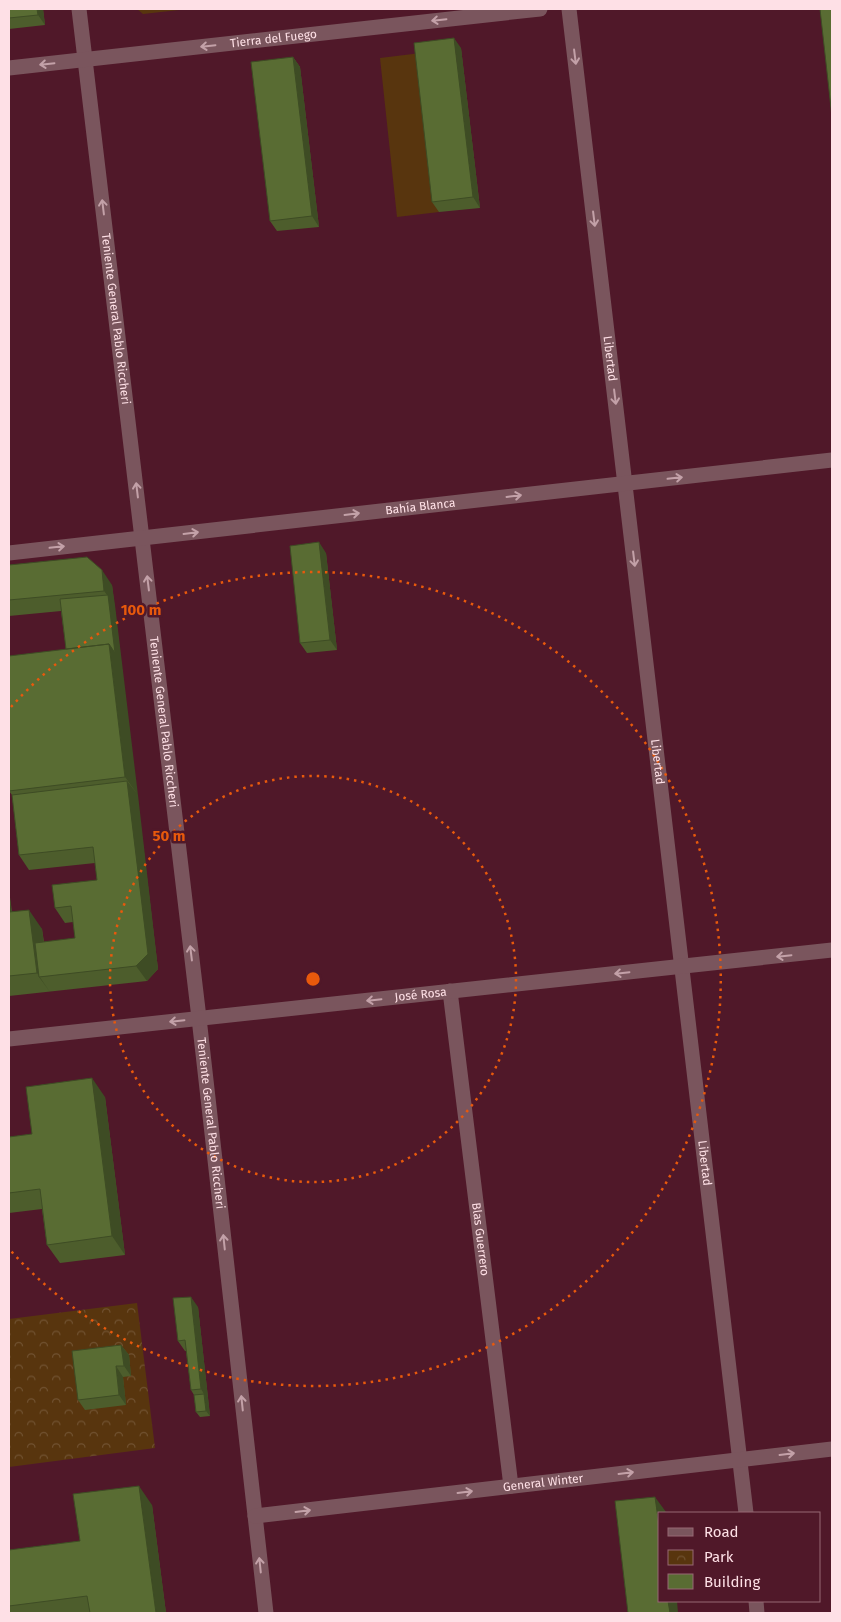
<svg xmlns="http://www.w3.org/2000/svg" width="841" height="1622" font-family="'Fira Sans',sans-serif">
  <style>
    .grass { fill: #58350e }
    .park { fill: url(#park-crowns) }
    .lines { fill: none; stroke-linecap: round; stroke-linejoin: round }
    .minor { stroke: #7a555d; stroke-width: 15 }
    .wall { fill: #4d5d2c }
    .shaded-wall { fill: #3e4c24 }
    .building { fill: #596c33; stroke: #3e4c24 }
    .oneway { stroke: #c3a1a8 }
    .ring { fill: none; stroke: #e8590c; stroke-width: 2.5; stroke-dasharray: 2.5 5 }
    .labels { text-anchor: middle; stroke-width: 5; stroke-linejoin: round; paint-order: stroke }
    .street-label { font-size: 12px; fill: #fee0e6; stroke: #501829 }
    .centre { fill: #e8590c; stroke: #501829; stroke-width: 2.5 }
    .ring-label { font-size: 15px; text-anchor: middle; font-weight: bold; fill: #e8590c; stroke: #501829; stroke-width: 5; stroke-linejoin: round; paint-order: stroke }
  </style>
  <defs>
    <pattern id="park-crowns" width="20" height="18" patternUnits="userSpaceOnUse" patternTransform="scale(1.25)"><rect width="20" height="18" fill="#58350e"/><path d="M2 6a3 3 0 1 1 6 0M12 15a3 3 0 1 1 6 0" fill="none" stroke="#715231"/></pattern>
  </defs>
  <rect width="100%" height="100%" fill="#501829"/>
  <path class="grass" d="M137,9H188L143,14Z
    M421,53L439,212L397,217L380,58Z"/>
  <path class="park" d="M137,1303L155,1448L9,1467V1319Z"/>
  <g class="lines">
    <g class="minor">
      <path id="s1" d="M79,9L199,1018L266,1613"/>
      <path id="s2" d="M569,9L746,1513"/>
      <path id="s3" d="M9,68L540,9"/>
      <path id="s4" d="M9,553L832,460"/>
      <path id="s5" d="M450,991L511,1486"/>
      <path id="s6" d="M9,1039L832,950"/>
      <path id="s7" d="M255,1516L832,1449"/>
      <path d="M756,1601L757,1613"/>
    </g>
  </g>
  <path class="wall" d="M9,9H43L45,25L9,29Z
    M461,48L480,208L439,212L432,202Z
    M293,57L300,67L319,227L277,231L270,221Z
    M326,553L337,650L307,653L300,643Z
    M9,565L112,585L158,969L147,981L9,996V890L12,912L42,929L44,942L75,938L73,922L65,923L55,908L97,880L95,863L29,870L19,855L12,795L9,791L66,649L61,611L9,616Z
    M105,1097L125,1255L60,1263L47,1245L42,1209L9,1213V1137L32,1134Z
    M198,1307L210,1416L200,1417L196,1412L194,1395L191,1390L186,1351H185L178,1341Z
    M121,1345L129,1355L131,1376L123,1377L126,1405L85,1410L78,1400Z
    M152,1505L166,1613H9V1550L80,1541Z"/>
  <path class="shaded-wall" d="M37,9H43L45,25L38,15Z
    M454,38L461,48L480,208L473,197Z
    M293,57L300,67L319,227L312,216Z
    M319,542L326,553L337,650L330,640Z
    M102,570L112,585L115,605L104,591Z
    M108,595L115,605L138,795L125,777L109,644Z
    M127,781L138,795L158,969L147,981L136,966Z
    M9,890V891L14,932L9,925Z
    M29,910L42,929L48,976L39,977L50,992L37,973Z
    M92,1078L105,1097L125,1255L112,1236Z
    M191,1297L198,1307L210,1416L206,1411L204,1394L201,1389Z
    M121,1345L129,1355L131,1376L124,1366Z
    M116,1366L123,1377L126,1405L119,1395Z
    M139,1486L152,1505L166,1613H156Z
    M655,1497L666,1512V1513H660V1532Z
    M668,1601H677L678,1613H670Z"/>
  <path class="building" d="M9,9H37L38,15L9,18Z
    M820,9H832V117Z
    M454,38L473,197L432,202L414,43Z
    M293,57L312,216L270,221L251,62Z
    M319,542L330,640L300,643L290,546Z
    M87,557L102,570L104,591L9,600V565Z
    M108,595L115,653L109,644L66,649L60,599Z
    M109,644L125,777L9,791V656Z
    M127,781L148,954L136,966L39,977L35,943L75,938L71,906L55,908L52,885L97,880L93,847L19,855L12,795Z
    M29,910L37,973L9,976V912Z
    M92,1078L112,1236L47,1245L40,1189L9,1193V1137L32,1134L26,1087Z
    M191,1297L201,1389L191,1390L185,1340L178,1341L173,1298Z
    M121,1345L124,1366H116L119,1395L78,1400L72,1351Z
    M204,1394L206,1411L196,1412L194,1395Z
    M139,1486L156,1613H90L87,1596L9,1606V1550L80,1541L73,1494Z
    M655,1497L660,1532V1601H668L670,1613H628L615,1501Z"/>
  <defs><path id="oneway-shaft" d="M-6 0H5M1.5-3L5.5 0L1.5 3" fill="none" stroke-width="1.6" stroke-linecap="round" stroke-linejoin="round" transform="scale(1.25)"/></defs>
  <g class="oneway">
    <use href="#oneway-shaft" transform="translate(439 20) rotate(174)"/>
    <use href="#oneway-shaft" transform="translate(208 46) rotate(174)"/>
    <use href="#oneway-shaft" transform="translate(575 57) rotate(83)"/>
    <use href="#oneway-shaft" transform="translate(47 64) rotate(174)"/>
    <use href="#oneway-shaft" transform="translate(103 207) rotate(-97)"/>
    <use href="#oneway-shaft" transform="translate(594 219) rotate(83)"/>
    <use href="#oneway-shaft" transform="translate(615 397) rotate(83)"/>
    <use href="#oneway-shaft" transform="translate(675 478) rotate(-6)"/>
    <use href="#oneway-shaft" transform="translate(137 490) rotate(-97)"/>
    <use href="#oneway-shaft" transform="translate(514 496) rotate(-7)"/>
    <use href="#oneway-shaft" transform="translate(352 514) rotate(-7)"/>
    <use href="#oneway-shaft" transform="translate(191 533) rotate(-7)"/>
    <use href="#oneway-shaft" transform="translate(57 547) rotate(-6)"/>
    <use href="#oneway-shaft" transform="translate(634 559) rotate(83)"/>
    <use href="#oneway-shaft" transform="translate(148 583) rotate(-97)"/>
    <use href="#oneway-shaft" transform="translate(191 953) rotate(-97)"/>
    <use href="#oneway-shaft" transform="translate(784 956) rotate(174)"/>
    <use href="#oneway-shaft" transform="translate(622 973) rotate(174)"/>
    <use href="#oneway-shaft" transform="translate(374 1000) rotate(174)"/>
    <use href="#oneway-shaft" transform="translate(177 1021) rotate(174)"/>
    <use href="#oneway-shaft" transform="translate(224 1242) rotate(-96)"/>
    <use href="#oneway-shaft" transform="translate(242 1403) rotate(-96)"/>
    <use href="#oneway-shaft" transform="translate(787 1454) rotate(-7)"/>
    <use href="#oneway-shaft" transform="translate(626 1473) rotate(-7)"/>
    <use href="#oneway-shaft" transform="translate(465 1492) rotate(-7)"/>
    <use href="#oneway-shaft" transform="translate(303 1511) rotate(-7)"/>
    <use href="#oneway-shaft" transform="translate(260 1565) rotate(-96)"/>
  </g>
  <g class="ring">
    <circle cx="313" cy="979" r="203"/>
    <path d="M11 707A407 407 0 1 1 11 1251"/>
  </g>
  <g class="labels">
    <g class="street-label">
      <text dy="4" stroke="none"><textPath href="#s3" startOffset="266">Tierra del Fuego</textPath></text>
      <text dy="4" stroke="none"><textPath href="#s1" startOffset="312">Teniente General Pablo Riccheri</textPath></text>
      <text dy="4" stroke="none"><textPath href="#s2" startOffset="352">Libertad</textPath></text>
      <text dy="4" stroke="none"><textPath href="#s4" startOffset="414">Bahía Blanca</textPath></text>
      <text dy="4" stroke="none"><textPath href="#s1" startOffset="718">Teniente General Pablo Riccheri</textPath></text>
      <text dy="4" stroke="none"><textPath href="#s2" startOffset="758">Libertad</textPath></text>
      <text dy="4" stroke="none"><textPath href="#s6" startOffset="414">José Rosa</textPath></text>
      <text dy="4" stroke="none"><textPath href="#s1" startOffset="1122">Teniente General Pablo Riccheri</textPath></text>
      <text dy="4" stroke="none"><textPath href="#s2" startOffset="1162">Libertad</textPath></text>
      <text dy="4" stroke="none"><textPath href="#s5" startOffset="250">Blas Guerrero</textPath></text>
      <text dy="4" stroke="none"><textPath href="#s7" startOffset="290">General Winter</textPath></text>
    </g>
  </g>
  <circle cx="313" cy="979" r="8" class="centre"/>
  <g class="ring-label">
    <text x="141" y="615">100 m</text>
    <text x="169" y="841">50 m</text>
  </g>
  <rect width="841" height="1622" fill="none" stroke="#fee0e6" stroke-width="20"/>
  <rect x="658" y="1512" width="162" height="90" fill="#501829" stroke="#966875"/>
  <rect x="668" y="1528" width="25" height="8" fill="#7a555d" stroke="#966875"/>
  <text x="704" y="1537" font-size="15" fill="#fee0e6">Road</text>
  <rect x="668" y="1550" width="25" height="15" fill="url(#park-crowns)" stroke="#966875"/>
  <text x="704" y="1562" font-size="15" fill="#fee0e6">Park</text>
  <rect x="668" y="1574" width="25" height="15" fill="#596c33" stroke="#966875"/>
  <text x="704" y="1587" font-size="15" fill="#fee0e6">Building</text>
</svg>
